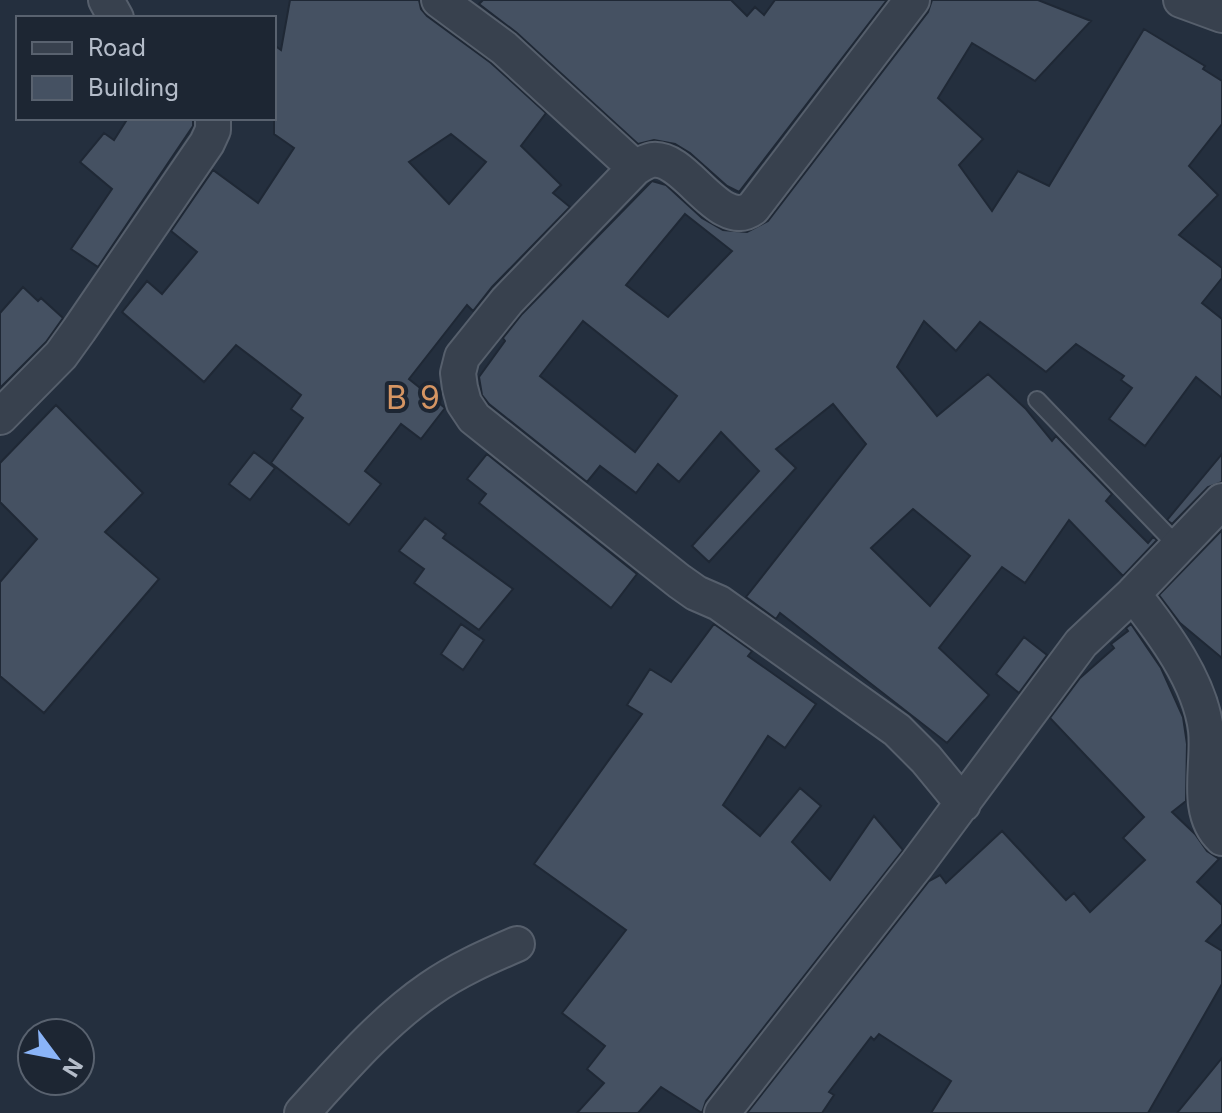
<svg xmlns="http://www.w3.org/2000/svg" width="1222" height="1113" font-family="Inter,sans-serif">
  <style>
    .building { fill: #455162; stroke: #1f2835; stroke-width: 2; fill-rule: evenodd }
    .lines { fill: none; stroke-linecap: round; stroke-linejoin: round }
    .service-casing { stroke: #565f6c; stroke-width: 20 }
    .minor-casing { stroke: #565f6c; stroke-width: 38 }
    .service { stroke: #38414e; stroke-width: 16 }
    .minor { stroke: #38414e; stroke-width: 34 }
    .labels { text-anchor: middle; stroke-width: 8; stroke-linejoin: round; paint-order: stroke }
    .quarter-label { font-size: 32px; letter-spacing: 2px; fill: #d59563; stroke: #1d2633 }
  </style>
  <rect width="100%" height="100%" fill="#242f3e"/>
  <path class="building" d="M290,0H419L421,9L427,16L491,63L546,113L521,146L561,185L553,193L570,207L492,287L473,311L467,305L409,379L445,408L421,439L401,424L365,471L381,484L349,525L271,463L303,418L291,409L301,395L236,345L204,382L122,312L147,281L162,294L197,252L171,231L213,170L258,203L294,148L274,134V45L281,50ZM451,134L486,162L449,204L409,162Z
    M483,0H731L747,16L755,7L764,15L775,0H887L739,192L727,186L690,153L675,144L654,140L638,144L517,33L479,4Z
    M932,0H1038L1091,21L1035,81L972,43L938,98L983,139L959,165L992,211L1018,171L1049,186L1144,29L1205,66L1203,69L1222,81V124L1189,166L1218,195L1179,235L1222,268V278L1202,303L1222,319V398L1196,377L1145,446L1109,419L1132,388L1121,380L1124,376L1076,344L1046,372L980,322L956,351L924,321L897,367L937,416L988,374L1026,409L1052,441L1056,436L1112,494L1106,501L1148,543L1153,537L1157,540L1123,576L1069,520L1025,583L1002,567L939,648L989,695L947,743L780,613L776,619L746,597L866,444L833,404L776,449L796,468L709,562L692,546L759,471L721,432L679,482L658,464L636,493L600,466L587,482L489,404L482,395L479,377L505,341L503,338L522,314L652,181L666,185L702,218L723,230L747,232L768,221L928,12ZM685,214L732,251L668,317L626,285ZM583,321L677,396L635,452L540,376ZM913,509L970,556L930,606L871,548Z
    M128,118H193V126L98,267L71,249L112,189L80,162L104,133L114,140Z
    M23,287L38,301L41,298L63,318L46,342L0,388V313Z
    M56,405L143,493L105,532L159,579L44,713L0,676V582L37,539L0,502V463Z
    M254,452L275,468L250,500L229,484Z
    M487,454L637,574L611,608L479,503L486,494L467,479Z
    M1222,454V482L1208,487L1172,524L1167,520Z
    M425,518L446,534L443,538L513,589L479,630L414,583L424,569L399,551Z
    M1222,530V658L1180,623L1159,595Z
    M461,624L484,640L463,670L441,654Z
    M714,624L752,651L748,656L816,704L785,748L768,736L723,805L760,836L800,788L821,806L792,842L830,880L874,816L903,850L706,1101L702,1113L661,1087L638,1113H577L604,1083L587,1069L605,1046L562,1013L626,930L534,864L642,714L627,705L650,669L671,682Z
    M1131,624L1161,668L1183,717L1187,744L1186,801L1172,812L1195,834L1207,851L1219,859L1197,882L1222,905V924L1206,941L1222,951V984L1148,1113H931L951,1081L879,1034L874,1040L871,1037L829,1092L834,1095L822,1113H747L929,881L940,875L946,883L1002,831L1066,900L1074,893L1090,912L1145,860L1123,838L1144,817L1050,718L1080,678L1114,648L1111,644L1128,631L1126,628Z
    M1024,637L1047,655L1019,693L996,674Z
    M1222,1058V1113H1177Z"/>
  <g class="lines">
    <defs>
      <path id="service" d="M1037,400L1166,534L1180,544"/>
      <path id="minor" d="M106,0L116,18
        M439,0L504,48L635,168
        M912,0L753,208C719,233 686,155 652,160C646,161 640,165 635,168L507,301L462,357L458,373L460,388L464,403L474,418L679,581L696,593L719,603L897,730L926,759L963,804
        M1181,0L1222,15
        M0,417L61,355L79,330L207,143L213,130V118
        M1133,594C1163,632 1200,681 1206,730C1210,764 1194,812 1222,838
        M302,1113C341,1070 382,1022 430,989C457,970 487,957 517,944
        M722,1113L917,864L1081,643L1133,594L1222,501"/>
    </defs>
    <use href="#service" class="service-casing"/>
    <use href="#minor" class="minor-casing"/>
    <use href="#service" class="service"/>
    <use href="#minor" class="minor"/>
  </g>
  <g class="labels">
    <g class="quarter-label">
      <text x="414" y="409">B 9</text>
    </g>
  </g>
  <rect x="16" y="16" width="260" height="104" fill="#1d2633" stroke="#59626f" stroke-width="2"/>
  <rect x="32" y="42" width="40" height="12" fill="#38414e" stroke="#59626f" stroke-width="2"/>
  <text x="88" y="56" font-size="24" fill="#b4bcc9">Road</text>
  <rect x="32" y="76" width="40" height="24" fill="#455162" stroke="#59626f" stroke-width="2"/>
  <text x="88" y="96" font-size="24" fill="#b4bcc9">Building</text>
  <g transform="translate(56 1057) rotate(122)"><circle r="38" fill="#1d2633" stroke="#59626f" stroke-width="2"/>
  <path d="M0-6L14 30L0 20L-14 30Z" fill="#8ab4f8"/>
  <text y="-12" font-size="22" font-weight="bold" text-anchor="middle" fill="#b4bcc9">N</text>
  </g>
</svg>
